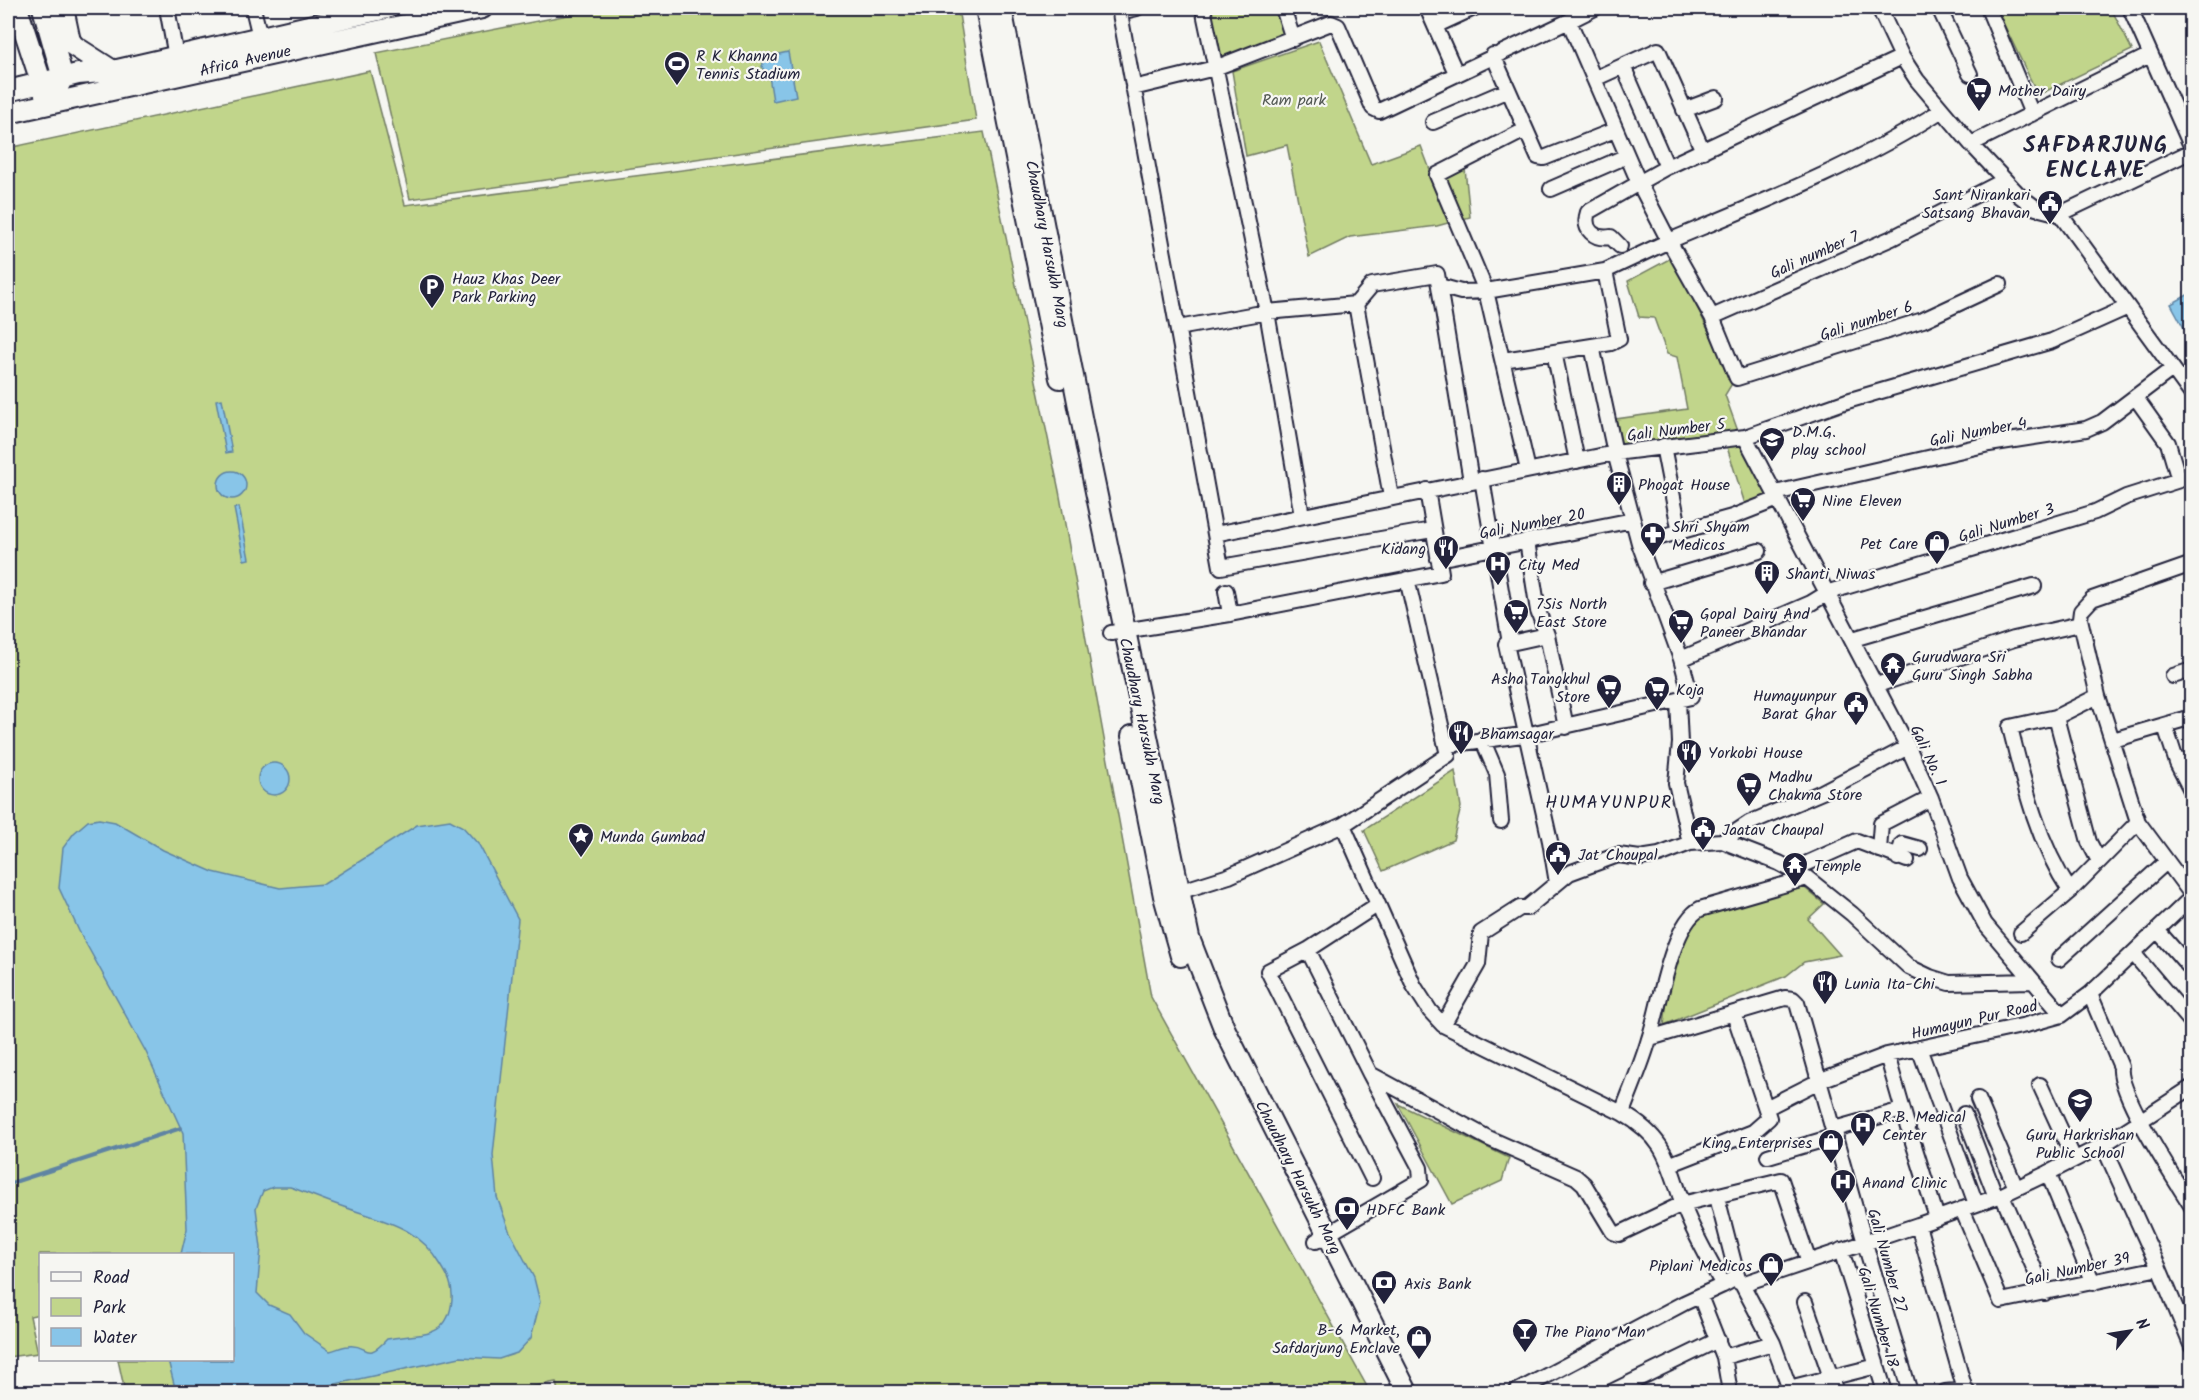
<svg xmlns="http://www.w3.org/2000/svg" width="2199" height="1400" font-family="Kalam,sans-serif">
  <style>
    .green { fill: #c1d58b; stroke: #727c63; stroke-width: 1.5 }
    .water { fill: #88c5e8; stroke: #5f84a3; stroke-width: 1.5; fill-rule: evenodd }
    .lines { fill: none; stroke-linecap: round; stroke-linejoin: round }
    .stream { stroke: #5f84a3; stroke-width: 4 }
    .street-casing { stroke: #22223b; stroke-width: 18 }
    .secondary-casing { stroke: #22223b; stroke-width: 24 }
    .street { stroke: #f6f6f2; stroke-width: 14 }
    .secondary { stroke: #f6f6f2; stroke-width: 20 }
    .labels { text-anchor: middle; stroke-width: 4.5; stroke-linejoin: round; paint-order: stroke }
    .poi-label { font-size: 16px; fill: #22223b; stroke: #f6f6f2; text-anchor: start }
    .street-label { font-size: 16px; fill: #22223b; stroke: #f6f6f2 }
    .park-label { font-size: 16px; fill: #525853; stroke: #f6f6f2 }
    .neighbourhood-label { font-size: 18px; letter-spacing: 1.5px; fill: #22223b; stroke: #f6f6f2 }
    .district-label { font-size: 22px; font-weight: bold; letter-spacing: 1.5px; fill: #22223b; stroke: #f6f6f2 }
  </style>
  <rect width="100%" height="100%" fill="#f6f6f2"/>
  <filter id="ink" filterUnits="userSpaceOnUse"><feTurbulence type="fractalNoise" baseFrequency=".0167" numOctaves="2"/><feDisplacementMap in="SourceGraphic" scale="12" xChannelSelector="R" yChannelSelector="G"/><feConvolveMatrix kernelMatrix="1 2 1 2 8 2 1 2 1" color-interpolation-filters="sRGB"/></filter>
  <g filter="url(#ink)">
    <path class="green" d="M603,8H958L976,120L410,199L376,53Z
      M1207,8H1279L1289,38L1218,59Z
      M1996,8H2111L2132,50L2038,95Z
      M1319,41L1371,164L1421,146L1432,175L1465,169L1470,217L1437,226L1350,237L1309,257L1287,145L1246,156L1232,71Z
      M370,71L405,205L984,132L1059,491L1151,997L1370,1392H558L556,1382L507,1392H125L118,1360H232V1254H40V1314L30,1316L38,1353L8,1357V148Z
      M1673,257L1733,382L1725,395L1739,434L1622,449L1616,419L1687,409L1677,357L1667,354L1654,318L1639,317L1628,281Z
      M1743,440L1771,494L1745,504L1726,444Z
      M1455,771L1461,807L1453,840L1383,871L1364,830Z
      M1800,884L1824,904L1808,919L1840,955L1804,962L1786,976L1664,1025L1670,975L1693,923L1707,911Z
      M1398,1104L1509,1158L1502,1181L1452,1204Z"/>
    <path class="water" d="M788,52L796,96L773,101L769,76L764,72L762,66L766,57Z
      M2191,293V341L2171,304Z
      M222,399L232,452L226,453L216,400Z
      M218 485a14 14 0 1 1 28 0a14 14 0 1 1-28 0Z
      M239,507L249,559L244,560L234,508Z
      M258 779a16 16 0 1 1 32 0a16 16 0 1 1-32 0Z
      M99,819L115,822L163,850L213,872L280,888L324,884L417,825L450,820L463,827L479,845L518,919L493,1155L497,1197L509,1230L534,1278L540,1302L531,1338L517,1353L499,1359L460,1357L299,1392H176L168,1360H232V1254H181L187,1229L183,1133L146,1052L79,931L59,888L63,848L74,833L88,821ZM273,1187H290C310,1194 330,1203 350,1209C388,1222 419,1228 441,1265C448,1276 453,1286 452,1299C449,1341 418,1333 387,1339C364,1364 369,1343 348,1346C342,1346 336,1350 330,1351L304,1333L290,1314L269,1305L257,1293L261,1248L256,1208L263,1191Z"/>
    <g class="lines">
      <path class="stream" d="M8,1184L181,1128"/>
      <defs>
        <path id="street" d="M66,8L73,41
          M167,8L176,57
          M253,8L260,37
          M1119,8L1221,567L1432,530
          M1203,8L1267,312L1302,516
          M1283,8L1293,39
          M1427,8L1456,73
          M1879,8L1902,57L1917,80L1971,144L2020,196L2036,208L2060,214
          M1939,8L1970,74
          M1988,8L2032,114
          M2130,8L2192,148
          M1120,12L1137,8
          M1435,26L1474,8
          M1493,55L1538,157L1544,158L1615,130
          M1623,66L1667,167
          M1594,79L1658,50L1703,151
          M1133,88L1215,68L1331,23L1338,26L1373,108L1379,111L1569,21
          M1684,110L1716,98
          M1942,110C1857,165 1762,202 1669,241L1712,317L1892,238L2005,180
          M1433,122L1508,90
          M1525,130L1437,175L1486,291L1528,470
          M1971,144L2150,55
          M1640,182L1667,167L1902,57
          M1551,189L1627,156
          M2060,214L2192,395
          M2060,214L2192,151
          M1620,246L1611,237C1595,240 1582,230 1588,212L1639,183
          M1439,286L1471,481
          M1356,304L1391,497
          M1712,317L1737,378L1923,320L2000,284
          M1178,328L1267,312L1356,304L1372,285L1437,274L1439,286L1461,292L1486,291L1605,271L1669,241L1639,183L1569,21L1595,8
          M1592,346L1615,453L1639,543L1732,517L1778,499
          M1554,352L1577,461
          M1503,360L1611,343L1619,339L1605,271
          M2136,398L2168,443L2179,480
          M1745,437L1908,747L1931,798L1960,878L1985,924L2062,1015
          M1663,446L1680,533
          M1482,479L1510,643
          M1775,493L1989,444L2086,429L2102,422L2172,369
          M1215,534L1615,453L1745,437L1847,401L2052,341L2128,307
          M1527,541L1538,611L1547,635L1566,727
          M1438,559L1633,520
          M2192,564L2092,599L2081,611L2080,619L2098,696L2138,822L2192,895
          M1651,583L1759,551
          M1226,591L1230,614
          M1111,633L1230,614L1441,573L1427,490
          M1547,635L1506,644L1550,841L1557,883
          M1853,639L2034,586
          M1681,659L1811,603L1829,592L2095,512L2126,497L2192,476
          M2173,676L2192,670
          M1877,685L2014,639L2080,624
          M1678,700L1680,743L1676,783L1690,843
          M2056,717L2089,842L2099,861
          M2165,726L2177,763L2192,792
          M1482,739L1497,774L1501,821
          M2113,740L2192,717
          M1447,745L1530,734L1691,697L1681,659L1639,543
          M2177,763L2192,758
          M1343,825L1448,755L1407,579
          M1722,841L1779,863L1807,878L1852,914L1909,967L1930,977L1949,983L2031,981
          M1879,850L1881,824L1931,798
          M1898,858L1902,844L1920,849
          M1792,870L1857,841L1907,860
          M2070,891C2037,841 2024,784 2010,727L2056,717L2098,696
          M1172,894L1229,876L1343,825L1414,986L1430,1011L1443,1025L1622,1113C1671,1141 1668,1167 1687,1215C1697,1239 1710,1262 1723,1285L1684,1303L1516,1392
          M2157,930L2192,970
          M2021,933L2070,891L2138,822
          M1308,950L1377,905
          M2133,953L2192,1023
          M2059,959L2166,862
          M2090,994L2121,1067C2117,1092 2176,1181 2192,1207
          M1443,1025L1478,964L1481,933L1520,908H1527L1569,873L1618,855L1640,858L1659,855L1690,843L1722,841L1749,823L1822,792L1908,747
          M1650,1038L1785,998L1793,999L1797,1003L1869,1257L1910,1392
          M1919,1048L1976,1204
          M1887,1055L1908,1128
          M2040,1085L2074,1159
          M1978,1099L2016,1188
          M1766,1108L1821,1080L1887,1055L2026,1025L2062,1015L2090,994L2192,897
          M1622,1113C1631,1088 1642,1064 1649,1039C1659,1010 1671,924 1700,909L1807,878
          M1964,1114L1996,1197
          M1834,1129L1902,1110
          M1911,1136L1937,1218
          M2103,1145L2159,1268L2192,1347
          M1768,1156L1836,1136
          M1671,1164L1753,1132L1769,1118L1734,1014
          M2048,1173L2093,1283
          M1372,1178L1268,971L1308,950L1370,1074L1488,1138L1576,1177L1584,1184L1613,1232L1619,1234L1682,1204L1781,1180L1809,1262
          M2002,1195L2045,1293
          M1717,1197L1738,1279
          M1962,1209L2001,1301L2159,1268
          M1918,1225L2002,1195L2048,1173L2103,1145L2192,1087
          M1316,1241L1421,1180L1420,1168L1370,1074
          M1841,1250L1885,1392
          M1742,1284L1918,1225L1965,1390
          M1723,1285L1734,1279L1742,1284L1773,1343L1791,1392
          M1700,1296L1724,1357L1730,1392
          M1805,1302L1836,1392
          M1724,1357L1773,1343
          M1789,1388L1877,1366
          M1611,1392L1718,1340
          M1945,1392L1965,1390L1968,1392"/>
        <path id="secondary" d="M17,8L45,94
          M43,8L63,78L57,88
          M986,8L1060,378
          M1001,8L1088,453L1189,938L1224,1028L1407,1392
          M49,14L74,46L113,71
          M8,91L78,74L113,71L387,8
          M8,113L482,8
          M1132,736L1164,896L1181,956"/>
      </defs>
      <use href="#street" class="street-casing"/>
      <use href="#secondary" class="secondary-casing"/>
      <use href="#street" class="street"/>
      <use href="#secondary" class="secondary"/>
    </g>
  </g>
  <defs>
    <symbol id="stadium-pin" viewBox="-11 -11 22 30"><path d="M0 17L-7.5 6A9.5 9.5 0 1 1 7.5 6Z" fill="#22223b" stroke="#f6f6f2"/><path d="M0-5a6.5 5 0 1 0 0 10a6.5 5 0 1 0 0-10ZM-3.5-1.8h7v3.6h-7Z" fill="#fff"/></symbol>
    <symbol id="supermarket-pin" viewBox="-11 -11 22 30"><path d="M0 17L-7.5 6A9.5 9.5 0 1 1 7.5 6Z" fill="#22223b" stroke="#f6f6f2"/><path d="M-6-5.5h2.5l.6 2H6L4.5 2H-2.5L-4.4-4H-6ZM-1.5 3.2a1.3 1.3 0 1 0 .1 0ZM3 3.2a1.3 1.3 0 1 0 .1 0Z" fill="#fff"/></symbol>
    <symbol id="civic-pin" viewBox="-11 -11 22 30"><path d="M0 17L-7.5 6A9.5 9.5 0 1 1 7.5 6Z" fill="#22223b" stroke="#f6f6f2"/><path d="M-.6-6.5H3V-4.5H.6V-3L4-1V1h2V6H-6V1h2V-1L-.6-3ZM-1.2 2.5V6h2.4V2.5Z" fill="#fff"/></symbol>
    <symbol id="parking-pin" viewBox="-11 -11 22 30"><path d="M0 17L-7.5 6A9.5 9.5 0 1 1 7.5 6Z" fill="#22223b" stroke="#f6f6f2"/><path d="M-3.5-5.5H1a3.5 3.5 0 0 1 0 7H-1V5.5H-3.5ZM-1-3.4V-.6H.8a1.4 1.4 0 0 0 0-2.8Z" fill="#fff"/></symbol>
    <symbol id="school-pin" viewBox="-11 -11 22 30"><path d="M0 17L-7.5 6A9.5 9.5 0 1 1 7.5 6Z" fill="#22223b" stroke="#f6f6f2"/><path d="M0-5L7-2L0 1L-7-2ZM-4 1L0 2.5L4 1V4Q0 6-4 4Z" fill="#fff"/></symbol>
    <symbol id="building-pin" viewBox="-11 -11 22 30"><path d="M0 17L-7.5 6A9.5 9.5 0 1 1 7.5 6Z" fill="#22223b" stroke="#f6f6f2"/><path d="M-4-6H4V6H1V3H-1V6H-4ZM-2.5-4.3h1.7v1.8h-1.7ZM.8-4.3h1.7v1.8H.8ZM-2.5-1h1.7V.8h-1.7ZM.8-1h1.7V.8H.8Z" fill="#fff"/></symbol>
    <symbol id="pharmacy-pin" viewBox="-11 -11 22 30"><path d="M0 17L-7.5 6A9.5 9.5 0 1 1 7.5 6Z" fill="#22223b" stroke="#f6f6f2"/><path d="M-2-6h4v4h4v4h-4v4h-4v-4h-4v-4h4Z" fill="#fff"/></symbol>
    <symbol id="shop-pin" viewBox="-11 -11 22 30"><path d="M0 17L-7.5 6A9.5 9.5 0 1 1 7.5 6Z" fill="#22223b" stroke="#f6f6f2"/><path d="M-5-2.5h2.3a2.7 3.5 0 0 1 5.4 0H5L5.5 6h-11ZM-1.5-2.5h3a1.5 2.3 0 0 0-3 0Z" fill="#fff"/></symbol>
    <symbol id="restaurant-pin" viewBox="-11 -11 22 30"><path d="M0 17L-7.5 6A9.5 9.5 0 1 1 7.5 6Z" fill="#22223b" stroke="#f6f6f2"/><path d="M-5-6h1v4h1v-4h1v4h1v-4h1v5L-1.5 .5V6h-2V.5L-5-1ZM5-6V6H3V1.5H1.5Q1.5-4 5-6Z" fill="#fff"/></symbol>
    <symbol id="hospital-pin" viewBox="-11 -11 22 30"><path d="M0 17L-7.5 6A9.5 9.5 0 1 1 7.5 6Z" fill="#22223b" stroke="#f6f6f2"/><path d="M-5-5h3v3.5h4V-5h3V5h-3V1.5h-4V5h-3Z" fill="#fff"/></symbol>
    <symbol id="temple-pin" viewBox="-11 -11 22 30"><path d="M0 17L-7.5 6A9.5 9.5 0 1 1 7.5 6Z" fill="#22223b" stroke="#f6f6f2"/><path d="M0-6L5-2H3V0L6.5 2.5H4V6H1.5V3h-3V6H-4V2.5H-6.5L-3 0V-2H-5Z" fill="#fff"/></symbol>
    <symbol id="sight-pin" viewBox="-11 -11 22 30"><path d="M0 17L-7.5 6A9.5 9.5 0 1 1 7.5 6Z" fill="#22223b" stroke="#f6f6f2"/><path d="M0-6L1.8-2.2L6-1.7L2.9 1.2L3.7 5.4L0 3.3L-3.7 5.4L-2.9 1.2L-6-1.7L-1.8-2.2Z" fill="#fff"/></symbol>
    <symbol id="bank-pin" viewBox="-11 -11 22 30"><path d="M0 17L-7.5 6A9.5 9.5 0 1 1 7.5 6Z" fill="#22223b" stroke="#f6f6f2"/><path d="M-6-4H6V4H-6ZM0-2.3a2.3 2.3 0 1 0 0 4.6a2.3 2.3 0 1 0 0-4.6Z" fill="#fff"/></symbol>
    <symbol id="bar-pin" viewBox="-11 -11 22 30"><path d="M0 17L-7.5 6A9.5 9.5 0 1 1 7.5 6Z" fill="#22223b" stroke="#f6f6f2"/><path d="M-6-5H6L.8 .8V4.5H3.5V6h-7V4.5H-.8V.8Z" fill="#fff"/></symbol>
  </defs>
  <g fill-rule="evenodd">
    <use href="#stadium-pin" x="662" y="49" width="30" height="40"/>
    <use href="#supermarket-pin" x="1964" y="75" width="30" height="40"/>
    <use href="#civic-pin" x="2035" y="188" width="30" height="40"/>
    <use href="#parking-pin" x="417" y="272" width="30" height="40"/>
    <use href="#school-pin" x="1757" y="425" width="30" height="40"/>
    <use href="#building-pin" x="1604" y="469" width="30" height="40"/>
    <use href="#supermarket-pin" x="1788" y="485" width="30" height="40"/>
    <use href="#pharmacy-pin" x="1638" y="520" width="30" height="40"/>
    <use href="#shop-pin" x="1922" y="528" width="30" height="40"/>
    <use href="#restaurant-pin" x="1431" y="533" width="30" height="40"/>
    <use href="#hospital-pin" x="1483" y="549" width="30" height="40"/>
    <use href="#building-pin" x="1752" y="558" width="30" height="40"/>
    <use href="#supermarket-pin" x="1501" y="597" width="30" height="40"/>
    <use href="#supermarket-pin" x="1666" y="607" width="30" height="40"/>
    <use href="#temple-pin" x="1878" y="650" width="30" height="40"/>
    <use href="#supermarket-pin" x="1594" y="672" width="30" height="40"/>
    <use href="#supermarket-pin" x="1642" y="674" width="30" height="40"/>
    <use href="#civic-pin" x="1841" y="689" width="30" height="40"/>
    <use href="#restaurant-pin" x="1446" y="718" width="30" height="40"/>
    <use href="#restaurant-pin" x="1674" y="737" width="30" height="40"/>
    <use href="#supermarket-pin" x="1734" y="770" width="30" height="40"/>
    <use href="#civic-pin" x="1688" y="814" width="30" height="40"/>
    <use href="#sight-pin" x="566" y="821" width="30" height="40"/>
    <use href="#civic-pin" x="1543" y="839" width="30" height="40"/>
    <use href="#temple-pin" x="1780" y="850" width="30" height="40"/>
    <use href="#restaurant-pin" x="1810" y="968" width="30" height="40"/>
    <use href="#school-pin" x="2065" y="1086" width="30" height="40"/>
    <use href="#hospital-pin" x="1848" y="1110" width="30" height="40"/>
    <use href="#shop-pin" x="1816" y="1127" width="30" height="40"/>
    <use href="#hospital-pin" x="1828" y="1167" width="30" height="40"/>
    <use href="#bank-pin" x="1332" y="1194" width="30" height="40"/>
    <use href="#shop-pin" x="1756" y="1250" width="30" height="40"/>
    <use href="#bank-pin" x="1369" y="1268" width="30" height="40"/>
    <use href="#bar-pin" x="1510" y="1316" width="30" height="40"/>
    <use href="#shop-pin" x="1404" y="1323" width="30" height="40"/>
  </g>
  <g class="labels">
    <g class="poi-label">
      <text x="696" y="61">R K Khanna<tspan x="696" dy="18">Tennis Stadium</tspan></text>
      <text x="1998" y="96">Mother Dairy</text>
      <text x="2030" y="200" text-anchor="end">Sant Nirankari<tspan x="2030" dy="18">Satsang Bhavan</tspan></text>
      <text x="452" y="284">Hauz Khas Deer<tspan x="452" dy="18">Park Parking</tspan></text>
      <text x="1792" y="437">D.M.G.<tspan x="1792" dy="18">play school</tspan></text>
      <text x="1638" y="490">Phogat House</text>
      <text x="1822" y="506">Nine Eleven</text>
      <text x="1672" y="532">Shri Shyam<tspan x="1672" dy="18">Medicos</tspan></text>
      <text x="1918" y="549" text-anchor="end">Pet Care</text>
      <text x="1426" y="554" text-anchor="end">Kidang</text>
      <text x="1518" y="570">City Med</text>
      <text x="1786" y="579">Shanti Niwas</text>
      <text x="1536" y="609">7Sis North<tspan x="1536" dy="18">East Store</tspan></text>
      <text x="1700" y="619">Gopal Dairy And<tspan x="1700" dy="18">Paneer Bhandar</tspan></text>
      <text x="1912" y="662">Gurudwara Sri<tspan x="1912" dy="18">Guru Singh Sabha</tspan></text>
      <text x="1590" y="684" text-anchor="end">Asha Tangkhul<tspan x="1590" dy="18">Store</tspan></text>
      <text x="1676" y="695">Koja</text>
      <text x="1836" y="701" text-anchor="end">Humayunpur<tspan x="1836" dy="18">Barat Ghar</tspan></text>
      <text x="1480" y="739">Bhamsagar</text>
      <text x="1708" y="758">Yorkobi House</text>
      <text x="1768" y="782">Madhu<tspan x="1768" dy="18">Chakma Store</tspan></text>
      <text x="1722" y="835">Jaatav Chaupal</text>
      <text x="600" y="842">Munda Gumbad</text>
      <text x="1578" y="860">Jat Choupal</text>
      <text x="1814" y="871">Temple</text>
      <text x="1844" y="989">Lunia Ita-Chi</text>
      <text x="1882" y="1122">R.B. Medical<tspan x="1882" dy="18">Center</tspan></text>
      <text x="2080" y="1140" text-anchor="middle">Guru Harkrishan<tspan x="2080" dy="18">Public School</tspan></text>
      <text x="1812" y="1148" text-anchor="end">King Enterprises</text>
      <text x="1862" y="1188">Anand Clinic</text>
      <text x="1366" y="1215">HDFC Bank</text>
      <text x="1752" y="1271" text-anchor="end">Piplani Medicos</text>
      <text x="1404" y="1289">Axis Bank</text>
      <text x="1400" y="1335" text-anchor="end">B-6 Market,<tspan x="1400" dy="18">Safdarjung Enclave</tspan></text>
      <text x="1544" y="1337">The Piano Man</text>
    </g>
    <g class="street-label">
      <text transform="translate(245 60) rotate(-13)" y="6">Africa Avenue</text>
      <text transform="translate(1048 244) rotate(79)" y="6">Chaudhary Harsukh Marg</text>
      <text transform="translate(1814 254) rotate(-24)" y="6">Gali number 7</text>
      <text transform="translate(1866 320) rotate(-18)" y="6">Gali number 6</text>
      <text transform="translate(1676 429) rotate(-7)" y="6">Gali Number 5</text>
      <text transform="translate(1978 431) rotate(-11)" y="6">Gali Number 4</text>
      <text transform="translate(2006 522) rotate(-17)" y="6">Gali Number 3</text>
      <text transform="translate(1532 523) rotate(-11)" y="6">Gali Number 20</text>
      <text transform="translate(1143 721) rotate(78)" y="6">Chaudhary Harsukh Marg</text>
      <text transform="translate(1929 755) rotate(65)" y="6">Gali No. 1</text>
      <text transform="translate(1974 1019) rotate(-13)" y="6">Humayun Pur Road</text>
      <text transform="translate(1299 1177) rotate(63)" y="6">Chaudhary Harsukh Marg</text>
      <text transform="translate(1888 1260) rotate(74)" y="6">Gali Number 27</text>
      <text transform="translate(2077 1268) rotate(-12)" y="6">Gali Number 39</text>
      <text transform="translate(1879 1317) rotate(73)" y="6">Gali Number 18</text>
    </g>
    <g class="park-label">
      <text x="1294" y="105">Ram park</text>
    </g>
    <g class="neighbourhood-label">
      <text x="1609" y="808">HUMAYUNPUR</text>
    </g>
    <g class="district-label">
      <text x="2096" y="152">SAFDARJUNG<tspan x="2096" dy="25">ENCLAVE</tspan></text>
    </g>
  </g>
  <rect width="2199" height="1400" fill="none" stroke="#f6f6f2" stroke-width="30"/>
  <rect x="15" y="15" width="2169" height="1370" fill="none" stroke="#22223b" stroke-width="2" filter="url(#ink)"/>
  <rect x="39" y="1253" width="195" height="108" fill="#f6f6f2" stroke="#a1a1a9" stroke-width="1.5"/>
  <rect x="51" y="1272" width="30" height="9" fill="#f6f6f2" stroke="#a1a1a9" stroke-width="1.5"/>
  <text x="93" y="1283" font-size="18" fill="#22223b">Road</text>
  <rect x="51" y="1298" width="30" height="18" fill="#c1d58b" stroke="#a1a1a9" stroke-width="1.5"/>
  <text x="93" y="1313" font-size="18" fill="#22223b">Park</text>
  <rect x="51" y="1328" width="30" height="18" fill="#88c5e8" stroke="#a1a1a9" stroke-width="1.5"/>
  <text x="93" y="1343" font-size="18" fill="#22223b">Water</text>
  <g transform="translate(2130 1331) rotate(60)" stroke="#f6f6f2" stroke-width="4.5" paint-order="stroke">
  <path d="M0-4.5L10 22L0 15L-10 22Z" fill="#22223b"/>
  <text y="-9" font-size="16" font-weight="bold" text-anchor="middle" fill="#22223b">N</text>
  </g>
</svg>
